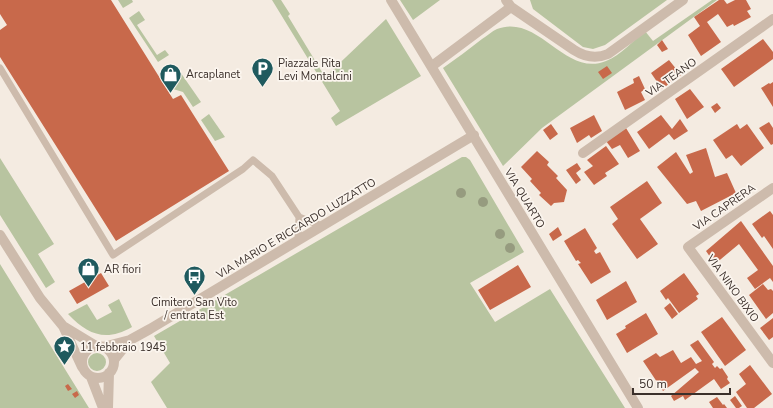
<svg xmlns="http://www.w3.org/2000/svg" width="773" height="408" font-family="'Nunito Sans',sans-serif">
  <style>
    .green { fill: #b8c4a0 }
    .building { fill: #c8694b }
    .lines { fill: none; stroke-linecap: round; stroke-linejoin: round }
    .service { stroke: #cdbbac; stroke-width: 7 }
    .minor { stroke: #cdbbac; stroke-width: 10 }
    .tertiary { stroke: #cdbbac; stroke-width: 10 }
    .tree { fill: #969b7f }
    .labels { text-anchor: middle; stroke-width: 3.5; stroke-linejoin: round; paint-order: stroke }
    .poi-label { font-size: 11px; fill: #3b302b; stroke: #fbf5ee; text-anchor: start }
    .street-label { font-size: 11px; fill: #3b302b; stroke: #fbf5ee }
  </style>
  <rect width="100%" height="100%" fill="#f4ebe1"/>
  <path class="green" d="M118,0H132L133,2L123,8Z
    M272,0H281L290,14L288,16L325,77L386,19L421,76L336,126L331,118L340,111Z
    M400,0H440L413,20Z
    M530,0H667L605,45L593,49L583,47L533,9Z
    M712,0H717L542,128L503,166L443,68C456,59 469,49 482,39C487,36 492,31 497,29C539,13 565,78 606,61C621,55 633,41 645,31L653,41Z
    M139,11L145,20L137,25L157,55L165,50L169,55L158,62L129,18Z
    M176,66L201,102L193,107L183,92L173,89L164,73Z
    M209,114L225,137L215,141L201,120Z
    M462,157H466L470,160L524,252L470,283L495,322L550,289L625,408H167L151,382L170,363L154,336Z
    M0,158L54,244L38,254L55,282L46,288L0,215Z
    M0,264L89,408H0Z
    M119,299L132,327C106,342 88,335 68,314L87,304L97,320L112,312L108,305Z
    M88 362a9 9 0 1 1 18 0a9 9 0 1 1-18 0Z"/>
  <path class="building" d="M0,0H111L173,99L181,95L229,171L116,241L0,57V30L7,25L0,14Z
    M719,0H724L727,4L735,0H746L751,9L747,11L751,17L734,26L733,24L727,27L718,14L707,22L721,42L701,56L688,35L700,26L694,17Z
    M763,39L773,52V59L734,87L721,69Z
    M662,40L668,49L662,52L657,45Z
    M669,60L681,75L662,89L651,73Z
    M607,66L612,73L603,79L598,72Z
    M639,76L645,89L641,92L645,100L625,110L617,92L634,83L633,79Z
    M773,82V107L761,88L769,83L770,84Z
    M690,89L704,107L687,119L675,99Z
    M717,103L721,108L715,113L711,107Z
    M594,115L602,131L591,138L589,135L577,143L570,128Z
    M661,115L672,129L680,119L688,131L674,140L669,134L649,149L637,132Z
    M769,122L773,128V144L771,145L759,128Z
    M551,124L558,134L550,140L543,130Z
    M737,124L740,129L747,124L764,148L741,166L732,155L726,159L713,140Z
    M626,128L640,151L628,158L620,145L612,149L606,141Z
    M606,146L619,164L605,173L607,176L594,185L584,172L593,166L587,160Z
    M706,148L715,177L727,173L736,193L701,211L696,201L687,204L657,167L676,152L690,174L693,172L686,155Z
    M537,151L549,162L547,165L558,176L556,178L567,190L564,202L554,203L551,206L539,195L541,193L530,181L532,179L521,167Z
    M577,163L581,169L576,173L581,180L576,184L566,170Z
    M647,181L662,203L640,219L658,244L637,259L612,224L618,219L610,207Z
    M770,211L773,215V249L764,236L762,238L752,224Z
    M741,221L773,266V282L770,278L755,289L747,278L758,270L739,244L715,264L706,251Z
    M558,227L562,235L553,241L549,234Z
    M585,228L597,248L594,251L596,254L600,252L611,272L591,284L578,264L581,263L578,260L576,261L564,241Z
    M518,265L531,287L490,310L478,290Z
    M101,273L109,286L77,304L69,291Z
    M684,273L699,294L696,296L698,299L679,313L668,298L666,300L660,291Z
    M626,281L637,302L607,320L596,300Z
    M763,284L768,290L771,289L773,291V313L766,319L749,295Z
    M670,303L678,314L672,319L664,308Z
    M646,313L658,334L627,353L616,334L626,328L625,326Z
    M722,317L746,350L725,366L701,332Z
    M773,318V337L769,340L760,328Z
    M698,340L714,362L712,364L715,368L717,366L720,369L722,368L728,377L727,379L730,383L721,389L714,379L685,400L683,396L674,401L671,396L699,372L695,368L663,391L643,361L656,353L660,357L673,350L681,363L691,357L696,364L702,361L690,345Z
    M750,365L772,394L754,408H747L736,392L746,384L739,374Z
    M68,384L72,389L68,391L65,386Z
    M77,391L79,395L75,398L72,394Z
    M735,396L742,406L739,408H736L730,400Z
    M717,397L723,405L724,404L727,408H713L709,402Z"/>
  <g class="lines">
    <path class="service" d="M0,68L113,255L243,169L253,160L272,176L299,217L298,240
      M299,217L322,226"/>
    <path class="minor" d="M506,0L511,7L574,50C585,57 596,59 608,54L683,0
      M432,66L511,7
      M583,153L773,19
      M773,188L688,247L773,363
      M0,235L40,298L63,326L82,367
      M63,326L96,346"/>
    <path class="tertiary" d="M391,0L638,408
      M82 362a16 16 0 1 1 32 0a16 16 0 1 1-32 0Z
      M103,347L130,340L150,329L474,135
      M114,360L130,340
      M91,377L103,408
      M108,408L109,373"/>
  </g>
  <g class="tree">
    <circle cx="461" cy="193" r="5"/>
    <circle cx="483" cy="202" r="5"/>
    <circle cx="500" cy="234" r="5"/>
    <circle cx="510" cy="248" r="5"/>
  </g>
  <defs>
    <symbol id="parking-pin" viewBox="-11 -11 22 30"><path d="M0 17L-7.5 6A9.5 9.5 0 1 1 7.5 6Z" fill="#1f5a5e" stroke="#fbf5ee"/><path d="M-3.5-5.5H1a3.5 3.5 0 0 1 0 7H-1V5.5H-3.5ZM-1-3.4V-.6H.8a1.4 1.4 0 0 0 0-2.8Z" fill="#fff"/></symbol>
    <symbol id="shop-pin" viewBox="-11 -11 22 30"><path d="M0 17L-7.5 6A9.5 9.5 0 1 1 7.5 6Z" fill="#1f5a5e" stroke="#fbf5ee"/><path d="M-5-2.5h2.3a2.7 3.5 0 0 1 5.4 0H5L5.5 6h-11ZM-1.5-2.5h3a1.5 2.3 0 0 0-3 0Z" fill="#fff"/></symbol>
    <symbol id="bus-pin" viewBox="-11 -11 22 30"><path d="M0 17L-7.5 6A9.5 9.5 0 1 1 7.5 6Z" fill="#1f5a5e" stroke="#fbf5ee"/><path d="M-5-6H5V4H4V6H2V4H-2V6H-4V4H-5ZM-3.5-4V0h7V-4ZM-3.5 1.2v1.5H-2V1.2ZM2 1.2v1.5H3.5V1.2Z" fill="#fff"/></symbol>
    <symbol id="sight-pin" viewBox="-11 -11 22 30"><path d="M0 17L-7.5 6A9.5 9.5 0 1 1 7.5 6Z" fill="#1f5a5e" stroke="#fbf5ee"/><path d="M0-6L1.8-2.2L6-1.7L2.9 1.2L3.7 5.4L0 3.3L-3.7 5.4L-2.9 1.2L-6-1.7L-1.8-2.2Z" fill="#fff"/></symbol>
  </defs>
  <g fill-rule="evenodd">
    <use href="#parking-pin" x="250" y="56" width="25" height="34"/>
    <use href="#shop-pin" x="158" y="62" width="25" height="34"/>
    <use href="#shop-pin" x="76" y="256" width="25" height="34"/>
    <use href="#bus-pin" x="182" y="264" width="25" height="34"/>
    <use href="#sight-pin" x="52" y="334" width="25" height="34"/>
  </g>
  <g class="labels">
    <g class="poi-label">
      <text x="278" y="67">Piazzale Rita<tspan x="278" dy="13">Levi Montalcini</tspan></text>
      <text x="186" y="78">Arcaplanet</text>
      <text x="104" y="273">AR fiori</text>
      <text x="194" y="306" text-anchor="middle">Cimitero San Vito<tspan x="194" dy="13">/ entrata Est</tspan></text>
      <text x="80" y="351">11 febbraio 1945</text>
    </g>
    <g class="street-label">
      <text transform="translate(671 77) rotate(-35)" y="4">VIA TEANO</text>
      <text transform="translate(525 198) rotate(59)" y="4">VIA QUARTO</text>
      <text transform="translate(724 207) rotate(-35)" y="4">VIA CAPRERA</text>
      <text transform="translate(296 228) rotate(-31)" y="4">VIA MARIO E RICCARDO LUZZATTO</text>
      <text transform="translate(733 288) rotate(54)" y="4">VIA NINO BIXIO</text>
    </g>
  </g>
  <path d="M633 388v6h97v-6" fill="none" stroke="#3b302b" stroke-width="2"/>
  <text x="639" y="388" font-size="12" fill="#3b302b" stroke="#fbf5ee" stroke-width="3" paint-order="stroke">50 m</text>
</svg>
